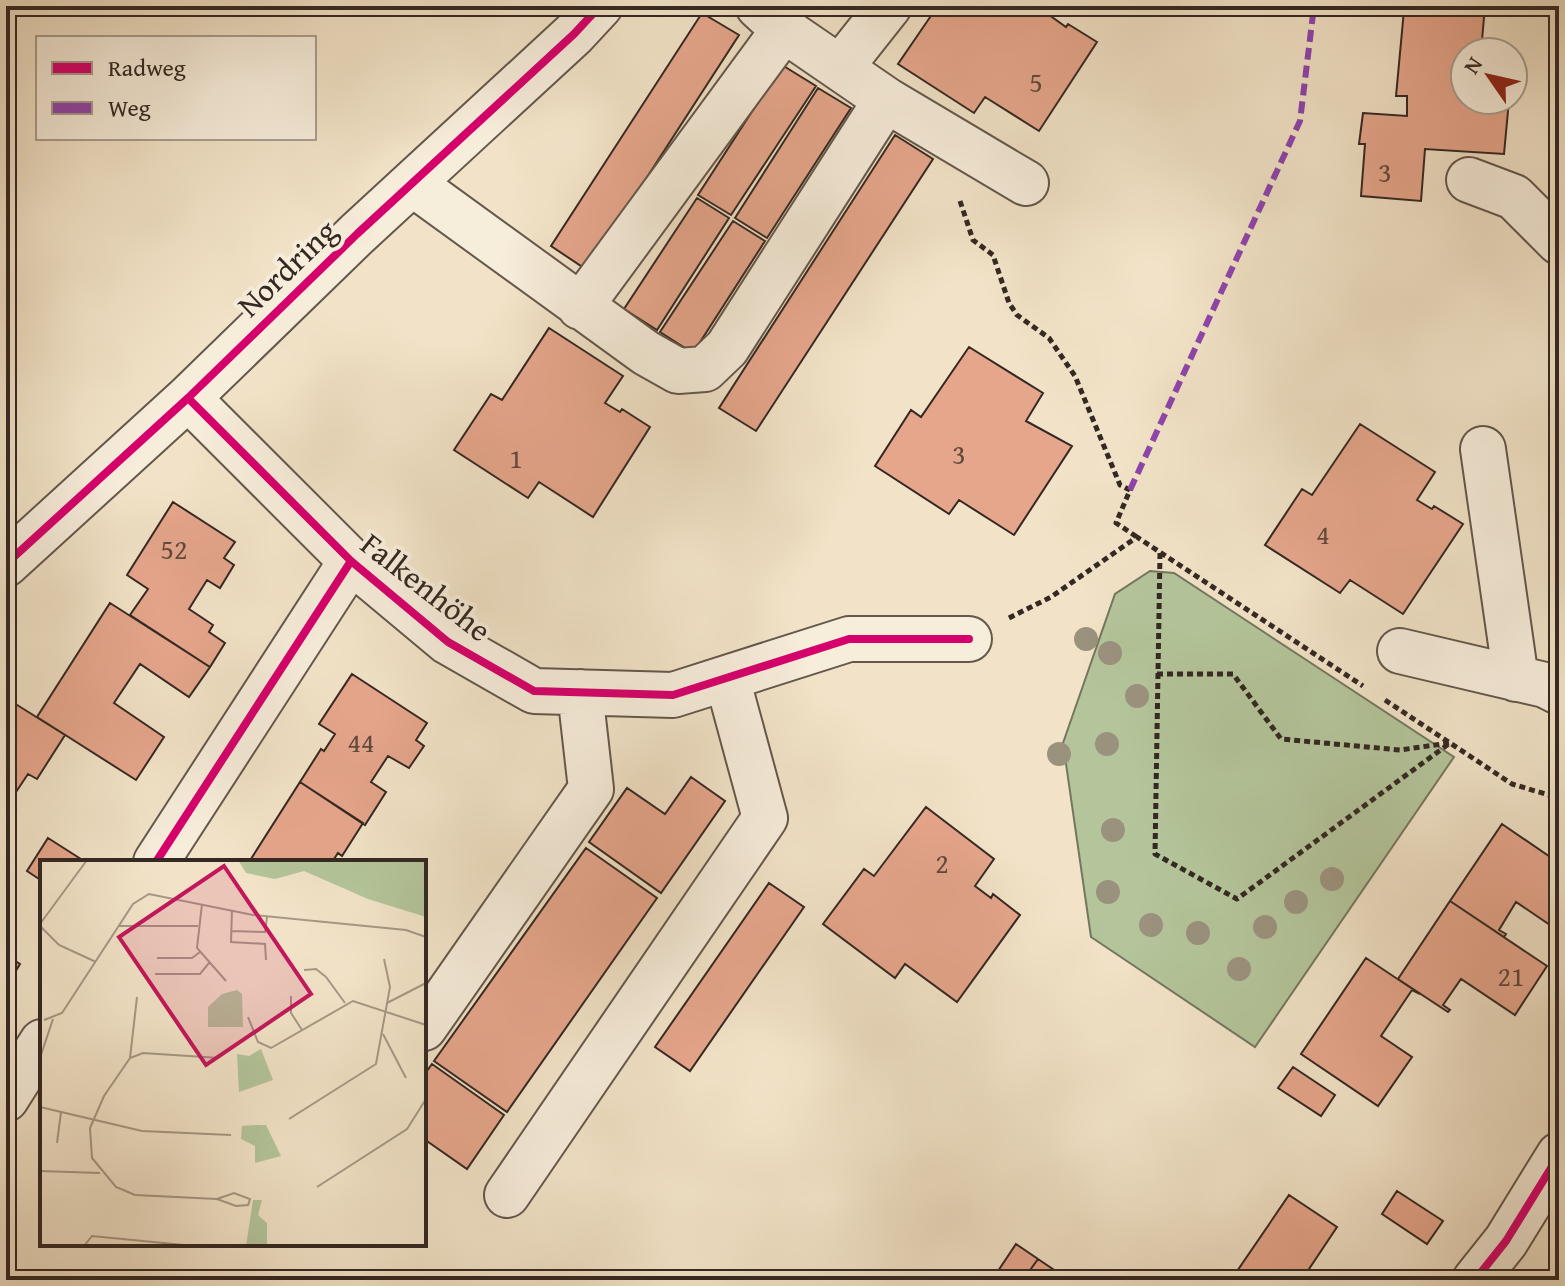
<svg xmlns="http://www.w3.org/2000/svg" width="1565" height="1286" font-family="'Gentium Book Plus',serif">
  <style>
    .green { fill: #b4c59b; stroke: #74765f; stroke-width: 2 }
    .building { fill: #e6a68c; stroke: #342823; stroke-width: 2 }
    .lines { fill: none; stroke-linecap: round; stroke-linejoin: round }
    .minor-casing { stroke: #64574c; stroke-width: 48 }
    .path { stroke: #342823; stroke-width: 5; stroke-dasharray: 6 4; stroke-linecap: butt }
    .minor { stroke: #f7eddb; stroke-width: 44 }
    .quiet { stroke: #8e44ad; stroke-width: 6; stroke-dasharray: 12 6; stroke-linecap: butt }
    .cycleway-casing { stroke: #f7eddb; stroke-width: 13 }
    .cycleway { stroke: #d6006c; stroke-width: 8 }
    .tree { fill: #9b927e }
    .labels { text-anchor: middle; stroke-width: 8; stroke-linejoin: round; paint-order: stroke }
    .number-label { font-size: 28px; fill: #60483d }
    .street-label { font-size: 32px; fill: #342823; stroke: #f7eddb }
    .inset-road { fill: none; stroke: #a69886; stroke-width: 2 }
    .view { fill: #c2185b; fill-opacity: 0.15; stroke: #c2185b; stroke-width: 4 }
    .inset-edge { fill: none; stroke: #342823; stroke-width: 4 }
  </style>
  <rect width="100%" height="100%" fill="#f2e3c8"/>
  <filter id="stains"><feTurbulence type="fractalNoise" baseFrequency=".0025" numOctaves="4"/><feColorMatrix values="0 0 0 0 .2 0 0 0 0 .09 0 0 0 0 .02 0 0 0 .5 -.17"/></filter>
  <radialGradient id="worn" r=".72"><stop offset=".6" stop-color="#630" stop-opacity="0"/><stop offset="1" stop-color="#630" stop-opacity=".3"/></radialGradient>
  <path class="green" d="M1150,571L1174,573L1454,757L1255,1047L1091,937L1063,743L1115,594Z"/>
  <path class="building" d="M953,6H1059L1052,17L1066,27L1068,24L1097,42L1039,131L985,97L974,113L898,64L937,7L948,14Z
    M1426,6H1485L1481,52H1465V100H1509L1504,154L1425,149L1421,201L1361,196L1365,144H1359L1363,113L1407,116V96H1396L1404,10L1426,11Z
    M702,13L739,35L587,270L551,246Z
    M782,65L816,86L731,215L698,195Z
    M818,88L851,108L767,238L735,218Z
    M895,135L933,159L756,431L719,408Z
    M697,198L729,218L657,330L624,309Z
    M733,221L765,241L693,353L660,332Z
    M549,328L623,376L605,403L620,412L622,409L650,427L593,517L539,482L528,498L454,450L491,394L502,400Z
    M969,347L1043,393L1026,421L1072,446L1014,535L959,500L949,514L875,466L911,410L921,417Z
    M1360,424L1435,472L1417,500L1432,509L1434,506L1463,524L1403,614L1350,580L1340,593L1265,545L1302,489L1312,495Z
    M173,502L235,542L224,558L234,565L220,588L207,580L189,609L213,625L209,632L225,643L210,667L130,615L148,589L127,575Z
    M110,603L210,667L189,697L140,664L114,703L164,737L136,780L37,717Z
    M352,674L427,723L416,740L424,746L409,768L388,756L371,782L386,792L365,825L300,782L321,749L324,751L335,734L319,724Z
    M6,698L65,735L37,779L28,774L8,804L16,810L6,825Z
    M691,777L725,801L661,893L589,842L627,788L665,814Z
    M300,782L363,823L342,856L338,853L332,862H249Z
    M926,807L994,859L975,886L991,898L993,894L1020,915L957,1002L905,964L895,978L823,924L864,869L874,876Z
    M1502,824L1559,863V931L1516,902L1499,930L1506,934L1504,937L1450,901Z
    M48,838L84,861L42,862V881L27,871Z
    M586,848L657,898L507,1112L434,1061Z
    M769,883L804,907L690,1071L655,1047Z
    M1450,901L1547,966L1515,1015L1461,979L1443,1005L1450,1010L1448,1012L1398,979Z
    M6,955L20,964L6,987Z
    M1366,958L1420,994L1412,990L1381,1036L1412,1057L1378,1106L1301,1054Z
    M432,1064L504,1115L467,1169L424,1139V1075Z
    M1293,1067L1335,1095L1321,1116L1278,1088Z
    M1397,1191L1443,1221L1427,1244L1382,1214Z
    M1289,1195L1337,1227L1303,1278L1306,1280H1231Z
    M1016,1244L1038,1259L1023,1280H992Z
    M1038,1259L1069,1280H1023Z"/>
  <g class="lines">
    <defs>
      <path id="minor" d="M783,29L888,101
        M840,68L889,6
        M1469,180L1514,197L1559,242
        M413,184L646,353L678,371L705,369L727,348L875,117L888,101L1026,183
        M580,307L779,36L783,29L758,6
        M188,398L351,561L448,642L534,691L673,695L849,639H969
        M1483,449L1516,679
        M6,564L188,398L357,234L574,34L600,6
        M1400,651L1545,685L1559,692
        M156,862L351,561
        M424,1028L591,789L580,692
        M6,1099L42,1042
        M507,1195L765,818L727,678
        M1475,1280L1506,1241L1559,1155"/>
    </defs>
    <use href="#minor" class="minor-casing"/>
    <path class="path" d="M960,201L973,240L993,255L1009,303L1017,315L1049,338L1075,376L1120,485L1130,490L1116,523L1137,537
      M1160,553L1155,854L1237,899L1450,743
      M1009,618L1051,597L1137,537L1363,686
      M1157,674H1233L1281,739L1400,750L1449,743
      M1385,700L1512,784L1559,798"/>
    <use href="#minor" class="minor"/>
    <path class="quiet" d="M1130,490L1300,121L1314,6"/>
    <defs>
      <path id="cycleway" d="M188,398L351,561L448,642L534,691L673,695L849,639H969
        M6,564L188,398L357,234L574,34L600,6
        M156,862L351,561
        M1475,1280L1506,1241L1559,1155"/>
    </defs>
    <use href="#cycleway" class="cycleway-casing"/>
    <use href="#cycleway" class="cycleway"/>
  </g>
  <g class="tree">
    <circle cx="1086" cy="639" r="12"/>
    <circle cx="1110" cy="653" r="12"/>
    <circle cx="1137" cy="696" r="12"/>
    <circle cx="1107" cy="744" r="12"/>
    <circle cx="1059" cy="754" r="12"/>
    <circle cx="1113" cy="830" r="12"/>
    <circle cx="1332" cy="879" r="12"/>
    <circle cx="1108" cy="892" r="12"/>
    <circle cx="1296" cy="902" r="12"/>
    <circle cx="1151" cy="925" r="12"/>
    <circle cx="1265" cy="927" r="12"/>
    <circle cx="1198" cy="933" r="12"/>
    <circle cx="1239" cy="969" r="12"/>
  </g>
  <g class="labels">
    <g class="number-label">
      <text x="1036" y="92">5</text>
      <text x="1385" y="182">3</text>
      <text x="959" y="464">3</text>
      <text x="516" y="468">1</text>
      <text x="1323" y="544">4</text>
      <text x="174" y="559">52</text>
      <text x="361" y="752">44</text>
      <text x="942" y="873">2</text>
      <text x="1511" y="986">21</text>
    </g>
    <g class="street-label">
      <text transform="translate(287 268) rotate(-44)" y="11">Nordring</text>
      <text transform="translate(426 587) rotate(38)" y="11">Falkenhöhe</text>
    </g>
  </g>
  <g transform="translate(40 860)">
    <rect width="386" height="386" fill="#f2e3c8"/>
    <path d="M198,0H386V57L328,39L264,11L235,19L206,13ZM197,130L202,134L203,167H168V147L182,134ZM221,189L233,220L199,232L197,194L209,196ZM214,265H226L241,296L215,303V286L201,279L202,266ZM213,340H222L218,355L227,363V386H206Z" fill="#b4c59b"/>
    <path class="inset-road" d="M162,44L157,88L186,121M192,50L191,82L225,84L226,100M0,64L47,0M0,66L19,85L56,102M79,66H158M191,71L225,72L227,57M117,98H152L160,92M264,110L276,109L286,117L305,143M115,114H160L169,103M251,136V153L262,170M347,143L386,123M208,157L218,182L231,188L313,141L386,165M4,160L22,153L93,44L109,34L213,55L366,70L386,77M343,174L366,218M0,198L13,159M90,198L97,137M0,247L102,271L191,275M249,259L336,204L350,127L344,99M17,283L21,252M0,311L60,313M277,327L367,269L386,239M177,339L194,333L210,339L208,345L196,346L177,339L95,335L76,327L52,298L50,268L64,236L90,198L103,193L179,198M44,386L52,376L154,386"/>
    <path class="view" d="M184,6L271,134L166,205L79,77Z"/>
    <rect width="386" height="386" class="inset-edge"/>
  </g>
  <rect width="1565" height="1286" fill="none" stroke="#f2e3c8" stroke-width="32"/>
  <rect x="8" y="8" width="1549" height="1270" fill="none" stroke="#342823" stroke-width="4"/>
  <rect x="16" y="16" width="1533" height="1254" fill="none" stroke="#342823" stroke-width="2"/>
  <rect x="36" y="36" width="280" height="104" fill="#f7eddb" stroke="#a99e91" stroke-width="2"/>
  <rect x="52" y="62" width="40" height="12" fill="#d6006c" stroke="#a99e91" stroke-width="2"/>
  <text x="108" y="76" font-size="24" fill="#342823">Radweg</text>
  <rect x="52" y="102" width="40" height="12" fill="#8e44ad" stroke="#a99e91" stroke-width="2"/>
  <text x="108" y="116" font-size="24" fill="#342823">Weg</text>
  <g transform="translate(1489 76) rotate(304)"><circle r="38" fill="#f7eddb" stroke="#a99e91" stroke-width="2"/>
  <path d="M0-6L14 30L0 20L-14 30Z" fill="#8f2418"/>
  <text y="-12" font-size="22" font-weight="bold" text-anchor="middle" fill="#342823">N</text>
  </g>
  <rect width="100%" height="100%" filter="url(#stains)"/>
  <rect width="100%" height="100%" fill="url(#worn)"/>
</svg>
